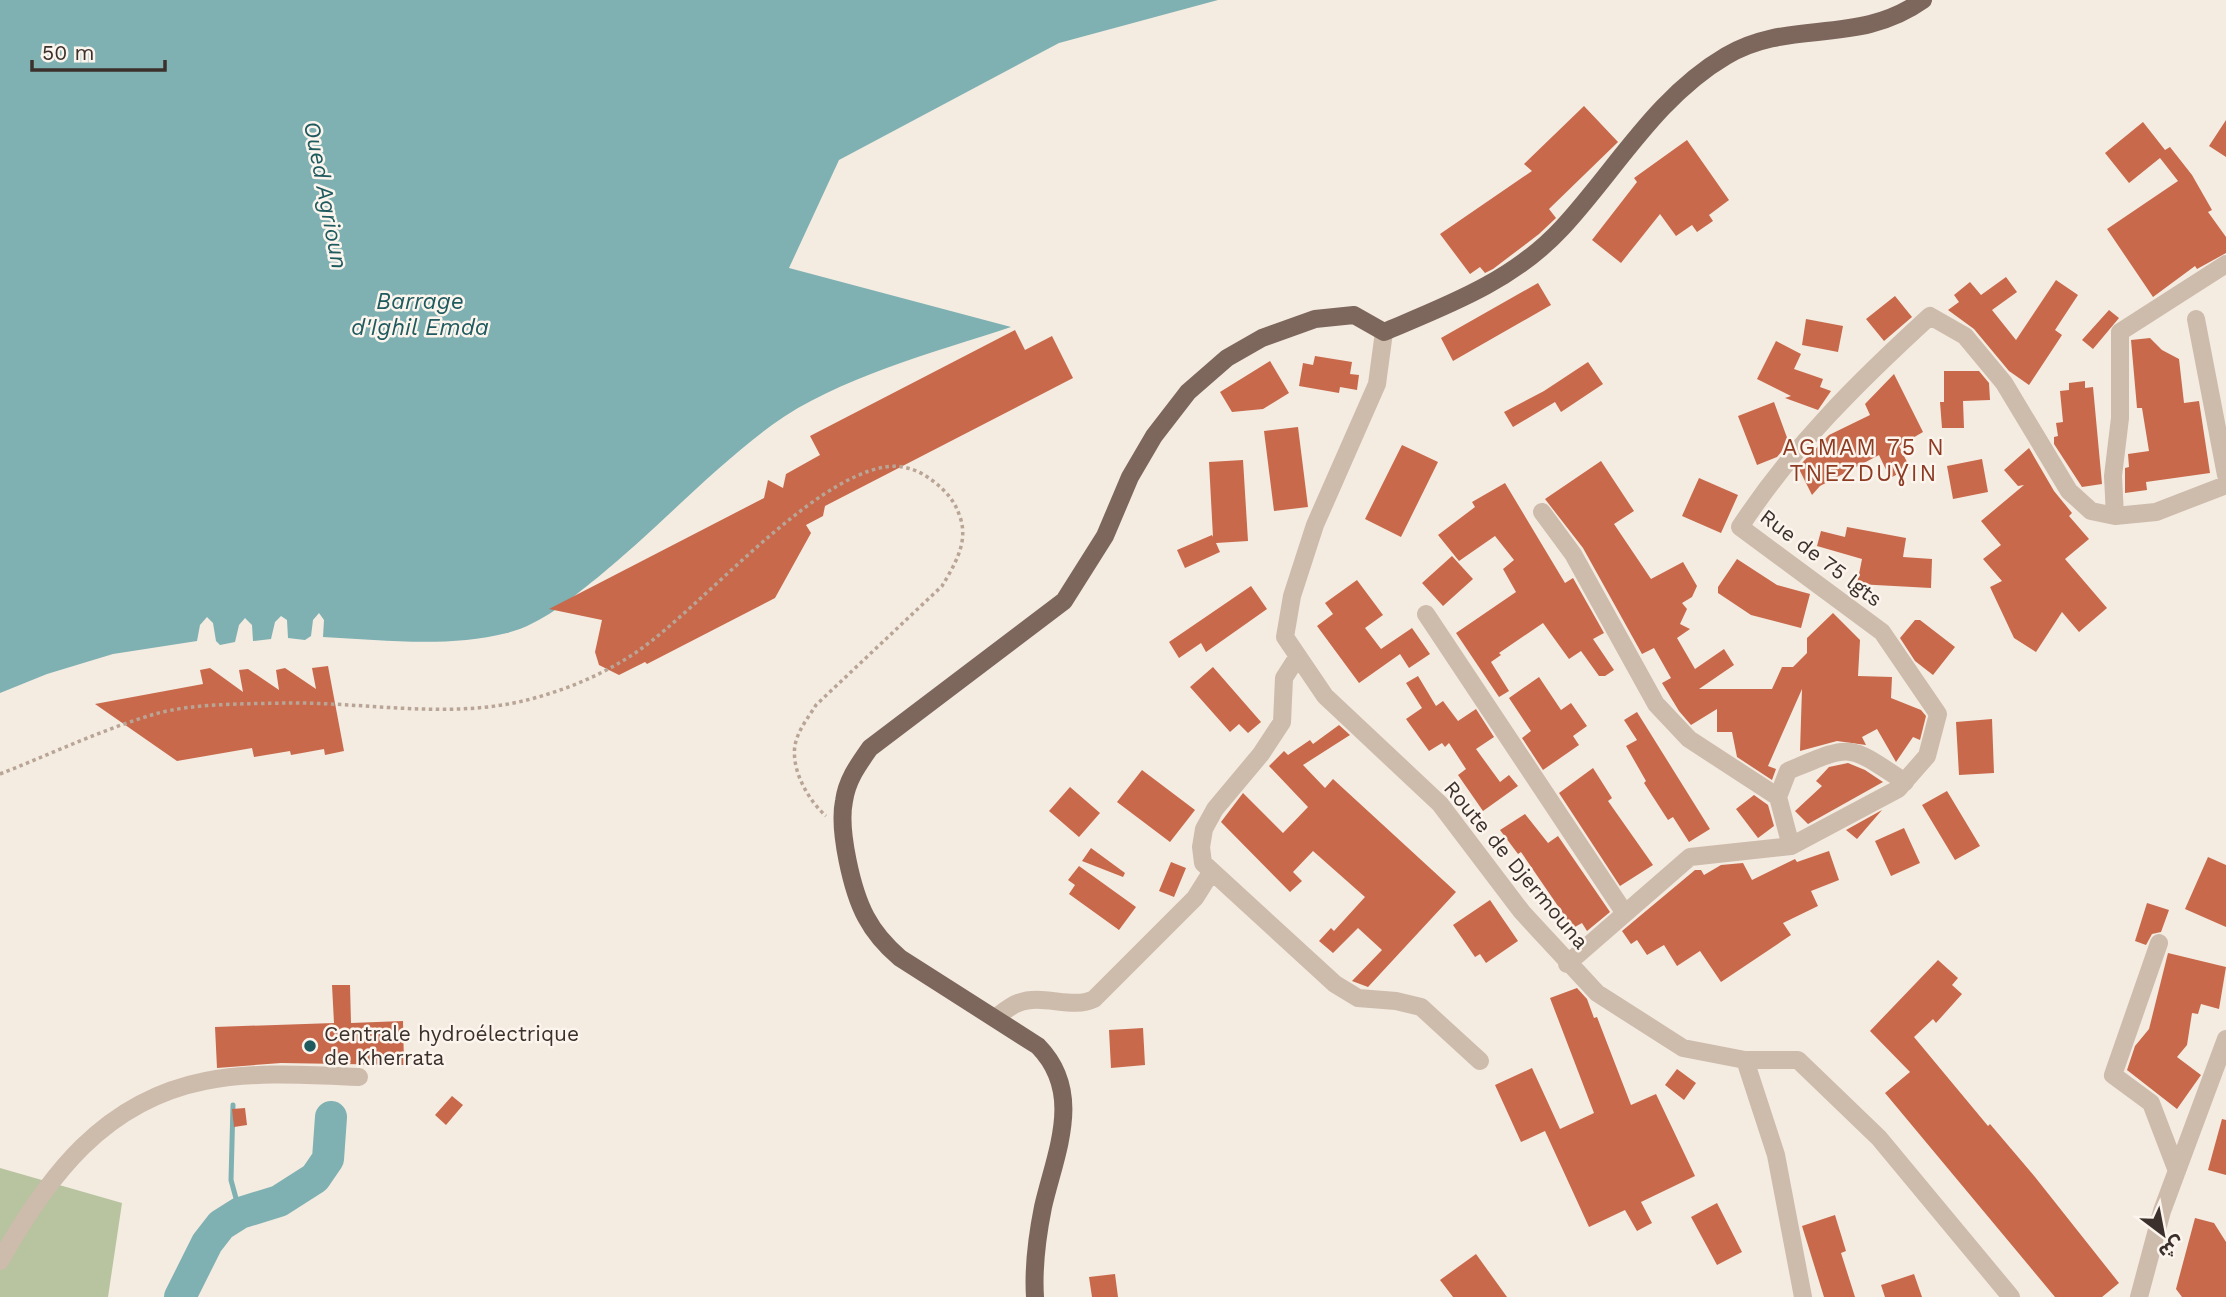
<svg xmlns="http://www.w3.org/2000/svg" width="2226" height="1297" font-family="'Work Sans','Noto Sans Arabic',sans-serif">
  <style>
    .green { fill: #b8c4a0 }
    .water { fill: #7fb0b2 }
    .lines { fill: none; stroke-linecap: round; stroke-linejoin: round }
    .stream { stroke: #7fb0b2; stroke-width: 5 }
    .river { stroke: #7fb0b2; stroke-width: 32 }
    .building { fill: #c8694b }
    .path { stroke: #b9a596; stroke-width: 3.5; stroke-dasharray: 3.5 3.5; stroke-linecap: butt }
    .minor { stroke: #cdbbac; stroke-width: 18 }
    .major { stroke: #7d675c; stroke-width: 18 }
    .poi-dot { fill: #1f5a5e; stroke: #fbf5ee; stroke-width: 2.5 }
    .labels { text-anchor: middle; stroke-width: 5; stroke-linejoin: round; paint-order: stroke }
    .street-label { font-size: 21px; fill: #3b302b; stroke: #fbf5ee }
    .poi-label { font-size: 21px; fill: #3b302b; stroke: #fbf5ee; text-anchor: start }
    .water-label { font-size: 23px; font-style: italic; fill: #1f5a5e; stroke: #fbf5ee }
    .neighbourhood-label { font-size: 23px; letter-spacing: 2px; fill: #8c3b22; stroke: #fbf5ee }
  </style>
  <rect width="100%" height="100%" fill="#f4ebe1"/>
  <path class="green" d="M0,1168L122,1203L108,1297H0Z"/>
  <path class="water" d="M0,0H1218L1059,43L839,160L789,268L1011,327C936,352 836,378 772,425C710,471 657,529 597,578C569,600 542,624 507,633C447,648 384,640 323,637L324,620L319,613L313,620L311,636L305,640L288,638L287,620L281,616L275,622L271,639L253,641L252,625L245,618L239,625L235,642L220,645L216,641L213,623L207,617L200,625L197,641L113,654L47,674L0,693Z"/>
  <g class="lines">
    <path class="stream" d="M233,1105L231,1180L240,1213"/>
    <path class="river" d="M180,1297L207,1243L221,1225L240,1213L279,1201L315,1178L328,1159L331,1117"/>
  </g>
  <path class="building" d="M1584,106L1618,142L1549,209L1556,218L1539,234L1493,269L1485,273L1480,267L1470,274L1440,234L1532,171L1524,164Z
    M2226,120V157L2209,146Z
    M2143,122L2165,150L2170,147L2192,175L2212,210L2208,212L2226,237V253L2197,269L2195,266L2153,297L2107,229L2178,181L2160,158L2129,183L2105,153Z
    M1687,140L1729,200L1709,215L1713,221L1697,232L1692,225L1676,236L1660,214L1621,263L1592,240L1637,182L1634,178Z
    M2006,277L2017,292L1992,310L2016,340L2056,280L2078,295L2055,330L2062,335L2029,385L2009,371L1974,329L1948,310L1959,302L1954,295L1970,282L1981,295Z
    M1538,283L1551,305L1453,361L1441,338Z
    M1895,296L1912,317L1884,341L1866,319Z
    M2109,310L2119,318L2093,349L2082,340Z
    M1806,319L1843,326L1838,352L1802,345Z
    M1015,330L1025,350L1052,336L1073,378L825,506L823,516L806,525L811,533L775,598L647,664L645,662L619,675L599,665L595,652L602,620L549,609L764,498L768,480L783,488L786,474L820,455L810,436Z
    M2150,338L2162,350L2179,359L2184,403L2199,401L2210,473L2146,482L2147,490L2125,493V468L2129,467L2128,454L2149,451L2142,408H2137L2131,340Z
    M1776,341L1801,354L1794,369L1823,379L1820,387L1831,391L1818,410L1785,398L1791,396L1757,379Z
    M1315,356L1352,362L1350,374L1359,375L1357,390L1340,387L1339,393L1299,386L1303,363L1313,365Z
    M1270,361L1289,393L1263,409L1232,412L1220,392Z
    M1588,362L1603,384L1561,412L1555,402L1513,427L1504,412L1544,391Z
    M1944,371H1979L1989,383L1990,400L1963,401L1964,428H1942L1940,402H1944Z
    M1894,374L1923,432L1899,446L1910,468L1890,478L1879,455L1820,486L1812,495L1798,467L1829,435L1870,415L1865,404Z
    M2085,381V388L2093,387L2102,484L2082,487L2054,444V437L2058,436L2056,423L2063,422L2060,391L2069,390V383Z
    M1774,402L1789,443L1777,457L1757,465L1738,416Z
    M1298,427L1308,507L1274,511L1264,431Z
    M1402,445L1438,462L1401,537L1365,519Z
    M2029,448L2054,491L2072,513L2069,516L2089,539L2065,559L2107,608L2079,632L2062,612L2036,652L2014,638L1990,587L2002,581L1983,559L2001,545L1981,521L2024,485L2018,486L2004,470Z
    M1982,459L1988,492L1953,499L1947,466Z
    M1243,460L1248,541L1216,543L1220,552L1185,568L1177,550L1212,535L1213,537L1209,462Z
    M1601,461L1634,511L1614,524L1651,579L1683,562L1697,586L1692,597L1682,603L1687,609L1680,624L1690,629L1677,638L1695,669L1724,649L1734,665L1699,689H1772L1782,667H1793L1807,653V638L1833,613L1860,640L1858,676L1892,677L1891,698L1921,710L1926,716L1920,740L1913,737L1896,762L1877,729L1862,737L1866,745L1837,741L1800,751L1802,689L1768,766L1776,769L1772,780L1737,757L1732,732H1717V709L1691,725L1679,711L1662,683L1671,678L1654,648L1642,654L1583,548L1545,499Z
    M1699,478L1738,495L1721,533L1682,516Z
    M1505,483L1565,583L1573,578L1604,633L1593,639L1614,670L1605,676H1599L1581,651L1569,659L1543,623L1499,653L1501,655L1491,662L1509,691L1499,697L1456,633L1516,592L1503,569L1514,560L1495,536L1459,561L1438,535L1475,507L1472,502Z
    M1847,527L1906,538L1903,557L1932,559L1931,588L1857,584L1862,559L1817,546L1821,531L1845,537Z
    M1452,556L1473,579L1443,606L1422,583Z
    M1737,559L1777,585L1810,594L1801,628L1751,615L1718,593V587Z
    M1357,580L1383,615L1365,628L1381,649L1412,628L1430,654L1409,668L1400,654L1359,683L1317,626L1333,614L1325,603Z
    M1251,586L1267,609L1206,652L1201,643L1179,658L1169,642Z
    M1915,620H1920L1955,647L1933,675L1915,661L1900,638Z
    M328,666L344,751L325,755L324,749L291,755L290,751L254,757L252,748L177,761L95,704L203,684L200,670L210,668L243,692L239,670L248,669L279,690L276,670L285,668L316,689L312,668Z
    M1213,667L1261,722L1248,733L1239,724L1230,732L1190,687Z
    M1418,676L1436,706L1443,701L1458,721L1476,709L1494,737L1476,749L1500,782L1509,775L1518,786L1483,811L1458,775L1466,769L1449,743L1445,747L1442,743L1429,751L1406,719L1422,708L1406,683Z
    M1539,677L1561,710L1571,703L1587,726L1573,736L1579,745L1543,770L1522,738L1531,731L1509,698Z
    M1637,712L1710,829L1689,842L1673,817L1668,820L1644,783L1646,781L1626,746L1637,740L1624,720Z
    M1992,719L1994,773L1959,775L1956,722Z
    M1339,725L1350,735L1303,765L1325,788L1333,779L1456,892L1368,987L1352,981L1382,950L1358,928L1333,953L1319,941L1331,928L1334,931L1365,897L1313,851L1293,872L1302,881L1290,892L1221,822L1243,793L1283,833L1308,807L1269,766L1284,751L1288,755L1310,740L1313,744Z
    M1848,763L1865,770L1883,782L1808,824L1795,811L1822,786L1816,781L1829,767Z
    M1593,768L1612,798L1608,801L1653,865L1620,886L1559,793Z
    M1142,770L1195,810L1170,842L1117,802Z
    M1070,787L1100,813L1079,837L1049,811Z
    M1947,791L1980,846L1955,860L1922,805Z
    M1754,795L1768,805L1774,826L1758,838L1736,809Z
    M1882,810L1857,839L1846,830Z
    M1525,814L1548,843L1558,836L1610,912L1587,931L1582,923L1573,928L1521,852L1518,854L1500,830Z
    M1904,828L1920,863L1891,876L1875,841Z
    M1091,848L1125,873L1123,877L1082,861Z
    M1829,851L1839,880L1811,891L1818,906L1783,923L1791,935L1721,982L1700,951L1677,966L1664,945L1647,955L1637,940L1631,944L1622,931L1695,870H1701L1704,875L1721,865L1743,863L1752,880L1795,859L1797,862Z
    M2208,857L2226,865V927L2185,909Z
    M1171,862L1186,868L1174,897L1159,891Z
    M1079,866L1136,907L1119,930L1069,894L1075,885L1068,880Z
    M1490,900L1518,941L1486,963L1480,954L1475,957L1453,925Z
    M2147,903L2169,910L2161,932L2152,934L2146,945L2135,941Z
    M2168,953L2226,967L2219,1009L2201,1004L2198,1014L2192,1013L2187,1045L2177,1057L2201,1075L2177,1109L2127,1070L2135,1046L2149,1029Z
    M1938,960L1958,978L1952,985L1962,994L1936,1023L1933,1019L1914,1037L1988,1126L1990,1124L2035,1177L2119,1283L2102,1297H2055L1885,1093L1910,1072L1870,1031Z
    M332,985H350L351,1023L403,1021L404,1065L281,1063L217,1068L215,1027L334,1023Z
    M1577,988L1587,999L1594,1018L1597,1017L1631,1105L1656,1094L1695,1176L1641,1202L1652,1223L1637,1231L1625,1210L1589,1227L1545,1131L1521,1142L1495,1085L1532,1068L1560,1129L1594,1113L1550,998Z
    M1143,1028L1145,1065L1111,1068L1109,1030Z
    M1677,1069L1696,1083L1684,1100L1665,1085Z
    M452,1096L463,1105L446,1125L435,1115Z
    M245,1108L247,1125L234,1127L232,1109Z
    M2222,1119L2226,1120V1175L2208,1170Z
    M1717,1203L1742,1252L1717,1265L1691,1217Z
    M1835,1215L1846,1251L1841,1253L1855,1297H1824L1802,1226Z
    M2195,1218L2214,1223L2226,1242V1297H2182L2176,1289Z
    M1476,1254L1507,1297H1453L1440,1280Z
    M1115,1274L1118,1297H1092L1089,1277Z
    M1914,1274L1922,1297H1885L1881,1285Z"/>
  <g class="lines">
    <path class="path" d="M0,774C51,754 103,729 155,714C193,703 248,704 287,703C364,702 446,719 523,701C564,691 603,675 638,651C705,604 808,480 885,467C902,464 919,470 933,481C946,491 955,501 960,517C969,542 954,566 942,586L816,705C808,718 798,730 795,745C791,770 808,800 826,816"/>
    <path class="minor" d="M2196,319L2226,475
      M1384,332L1377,384L1315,525L1292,596L1285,637L1325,696L1440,804L1522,912L1597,993L1683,1048L1745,1060H1798L1879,1138L2011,1297
      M1542,512L1573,554L1656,704L1689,739L1778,797L1791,846
      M2115,516L2156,512L2226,485
      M1426,614L1624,912
      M1298,656L1284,678L1282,722L1261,754L1215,809L1204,829L1201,847L1203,863L1335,984L1358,998L1396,1001L1421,1007L1480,1061
      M1778,797L1788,771C1853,744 1846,743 1905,782
      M2159,943L2113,1075L2151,1103L2177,1171
      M1567,964L1690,857L1791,846L1898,789L1927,756L1938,714L1882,632L1740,527C1793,446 1859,381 1930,316L1965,336L2004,383L2069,491L2091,511L2115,516L2113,476L2120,418V332L2226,264
      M995,1018C1002,1013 1010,1006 1018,1003C1043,993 1071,1010 1094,999L1195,898L1212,871
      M1745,1060L1776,1155L1803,1297
      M0,1261C48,1176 104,1101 205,1081C254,1071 309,1075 359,1077
      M2139,1297L2162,1211L2226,1039"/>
    <path class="major" d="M1035,1297C1033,1266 1037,1237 1043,1207C1056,1151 1084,1093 1038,1046L900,958C886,946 875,934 866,917C852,891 838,830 844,801C847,780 858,765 870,748L1064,601L1105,536L1130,477L1154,436L1188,392L1227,358L1262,338L1315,319L1354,315L1384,332C1448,305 1513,281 1562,228C1615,171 1656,97 1726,56C1789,18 1857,47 1923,0"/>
  </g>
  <circle class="poi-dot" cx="310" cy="1046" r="7"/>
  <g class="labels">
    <g class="street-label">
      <text transform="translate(1821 558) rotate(37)" y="7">Rue de 75 lgts</text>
      <text transform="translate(1516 865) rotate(50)" y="7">Route de Djermouna</text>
    </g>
    <g class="poi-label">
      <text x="324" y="1041">Centrale hydroélectrique<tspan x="324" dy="24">de Kherrata</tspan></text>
    </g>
    <g class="water-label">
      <text transform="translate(326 195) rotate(79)" y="8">Oued Agrioun</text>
      <text x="420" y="309">Barrage<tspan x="420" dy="26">d'Ighil Emda</tspan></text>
    </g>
    <g class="neighbourhood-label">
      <text x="1864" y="455">AGMAM 75 N<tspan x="1864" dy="26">TNEZDUƔIN</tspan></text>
    </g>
  </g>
  <g transform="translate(2163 1234) rotate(148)" stroke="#fbf5ee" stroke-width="5" paint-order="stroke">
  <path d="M0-5L12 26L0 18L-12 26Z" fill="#3b302b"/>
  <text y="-10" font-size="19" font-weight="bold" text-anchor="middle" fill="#3b302b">ش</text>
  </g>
  <path d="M32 60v10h133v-10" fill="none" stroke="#3b302b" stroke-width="3.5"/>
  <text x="42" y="60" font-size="21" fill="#3b302b" stroke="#fbf5ee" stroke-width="5" paint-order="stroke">50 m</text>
</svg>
